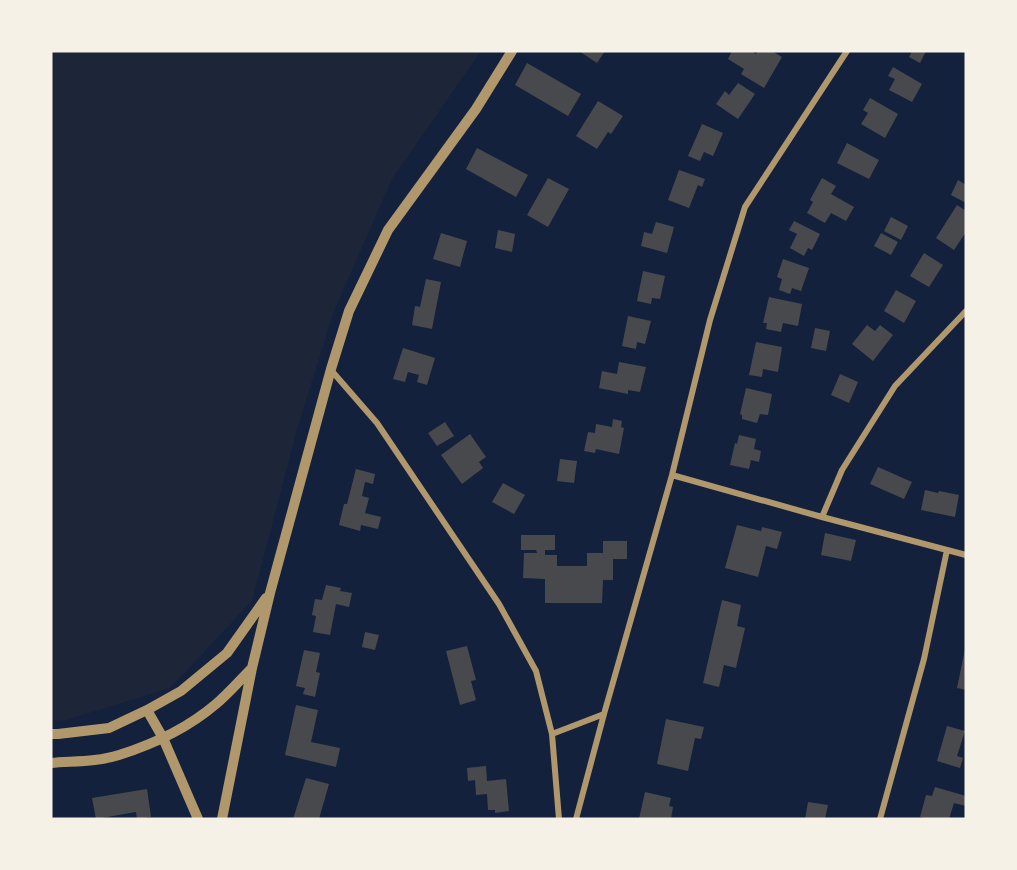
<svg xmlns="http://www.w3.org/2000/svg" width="1017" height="870" font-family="'Alegreya Sans',sans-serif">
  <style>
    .green { fill: #1d2539 }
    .building { fill: #48494c }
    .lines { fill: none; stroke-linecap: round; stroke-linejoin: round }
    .minor { stroke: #b1986c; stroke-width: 6 }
    .tertiary { stroke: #b1986c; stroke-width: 10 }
  </style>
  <rect width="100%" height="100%" fill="#14213d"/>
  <path class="green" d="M51,51H481L392,179L334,311L298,426L252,601L170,688L63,721L51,719Z"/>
  <path class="building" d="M579,51H605L597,63Z
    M732,51H751L756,54L758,51H772L782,57L764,88L741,74L744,69L728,59Z
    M912,51H926L920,63L909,57Z
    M527,63L581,94L568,116L515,85Z
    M893,67L922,84L912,102L889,90L895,79L888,76Z
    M738,83L755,94L738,119L716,104L725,91L729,95Z
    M870,98L898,114L885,138L861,124L868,113L863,110Z
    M598,101L623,116L611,134L608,132L597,149L576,136Z
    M702,124L723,133L713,156L704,152L700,161L688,156Z
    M847,143L879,160L869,179L837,163Z
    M477,148L528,175L516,197L466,169Z
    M679,170L705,179L702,187L698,185L689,208L668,200Z
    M548,178L569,189L548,227L527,215Z
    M822,178L836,186L831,194L854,207L846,221L831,213L825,223L807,213L813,202L810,200Z
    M958,180L966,185V203L951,195Z
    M957,205L966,211V232L954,250L936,238Z
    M891,217L908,226L901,240L884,231Z
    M794,221L820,234L812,250L808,248L804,256L790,248L797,234L789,230Z
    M656,222L674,227L667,253L641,246L644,232L652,234Z
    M498,230L515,234L512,252L495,248Z
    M441,233L467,241L460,267L433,259Z
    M881,233L898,242L891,255L874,246Z
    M924,253L943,265L929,287L910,276Z
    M783,259L809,268L801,291L792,288L790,294L779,290L782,279L777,277Z
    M643,271L665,276L660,299L652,298L651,304L637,301Z
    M426,279L441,282L432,329L412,325L415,306L420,307Z
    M896,290L916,301L904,323L884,311Z
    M769,297L802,304L798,326L783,323L781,332L766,329L767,323H763Z
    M628,316L651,321L645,344L637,342L636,349L622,346Z
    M867,325L875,331L880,325L893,335L873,361L852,344Z
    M815,328L830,331L826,351L811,348Z
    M756,342L782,347L778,372L763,369L762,377L749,375Z
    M403,348L435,358L427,385L417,382L419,375L408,372L405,382L393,379Z
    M619,362L646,367L640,392L628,390V394L599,388L602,371L617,374Z
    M840,374L858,382L849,403L831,395Z
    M746,388L772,394L768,415L760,414L757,423L742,419V415L740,414Z
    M613,419L622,421L621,427L624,428L619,454L596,449L595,453L584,451L588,432L595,433L596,424L612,427Z
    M445,422L454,436L437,446L428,433Z
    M470,434L486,457L479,462L483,468L462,484L441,455Z
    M739,435L756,439L754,449L761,451L759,462L751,460L749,469L730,465L735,443L737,444Z
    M560,459L577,461L574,483L557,481Z
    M878,467L912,482L904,499L870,484Z
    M356,469L375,474L373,484L365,482L362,496L369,498L365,513L381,517L378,529L361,525L360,531L339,525L344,504H347Z
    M503,483L525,495L514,514L492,502Z
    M925,490L938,493L939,491L959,495L955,517L921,510Z
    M737,525L761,531L762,527L782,532L777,549L766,546L758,577L725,568Z
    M825,533L856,540L851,561L821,555Z
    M521,535H555V550H545V555H557V566H587V553H603V541H627V559H613V580H603L602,603H545V579L523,578L524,553H537L536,550H521Z
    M326,585L341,588L340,591L352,593L349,607L336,604L330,635L313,632L316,616L312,615L315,599L322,600Z
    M722,600L741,605L737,626L745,628L736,668L724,665L719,687L703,683Z
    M365,632L379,635L375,650L362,647Z
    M467,646L476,680L471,681L476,700L460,705L446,651Z
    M965,649L966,650V690L957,688Z
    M304,650L320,653L316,672L320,673L315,697L303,694L305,688L296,686Z
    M296,705L318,710L311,742L340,748L336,767L285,755Z
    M666,719L704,727L701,739L695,738L688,771L657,764Z
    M947,726L965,731L957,756L963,758L960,768L937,761Z
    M486,766L487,781L506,779L509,811L495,813V810H488L487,794L476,795L475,780L468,781L467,768Z
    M306,778L329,784L319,819H293Z
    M935,787L966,796V806L954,803L949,819H926L920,817L926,795L932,796Z
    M147,789L151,817L137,819L136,812L96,819L92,798Z
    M645,792L671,798L669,806L673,807L671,819H639Z
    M808,802L828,805L825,819H805Z"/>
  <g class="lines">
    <path class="minor" d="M331,370L377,423L499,604L536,671L552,734L559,819
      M672,475L822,517L966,555
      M822,517L842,470L895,386L966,311
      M552,734L604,714L672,475L710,320L745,207L847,51
      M576,819L604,714
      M880,819L924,659L947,550"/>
    <path class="tertiary" d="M147,710L163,738L198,819
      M51,734H58L109,728L147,710L181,691L227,653L266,598
      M51,763C74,761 97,762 119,755C154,744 189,727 216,704C229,693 240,680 252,668
      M222,819L252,668L270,593L331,369L349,311L388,230L476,109L512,51"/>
  </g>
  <rect width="1017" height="870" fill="none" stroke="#f6f1e7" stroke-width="105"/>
</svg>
